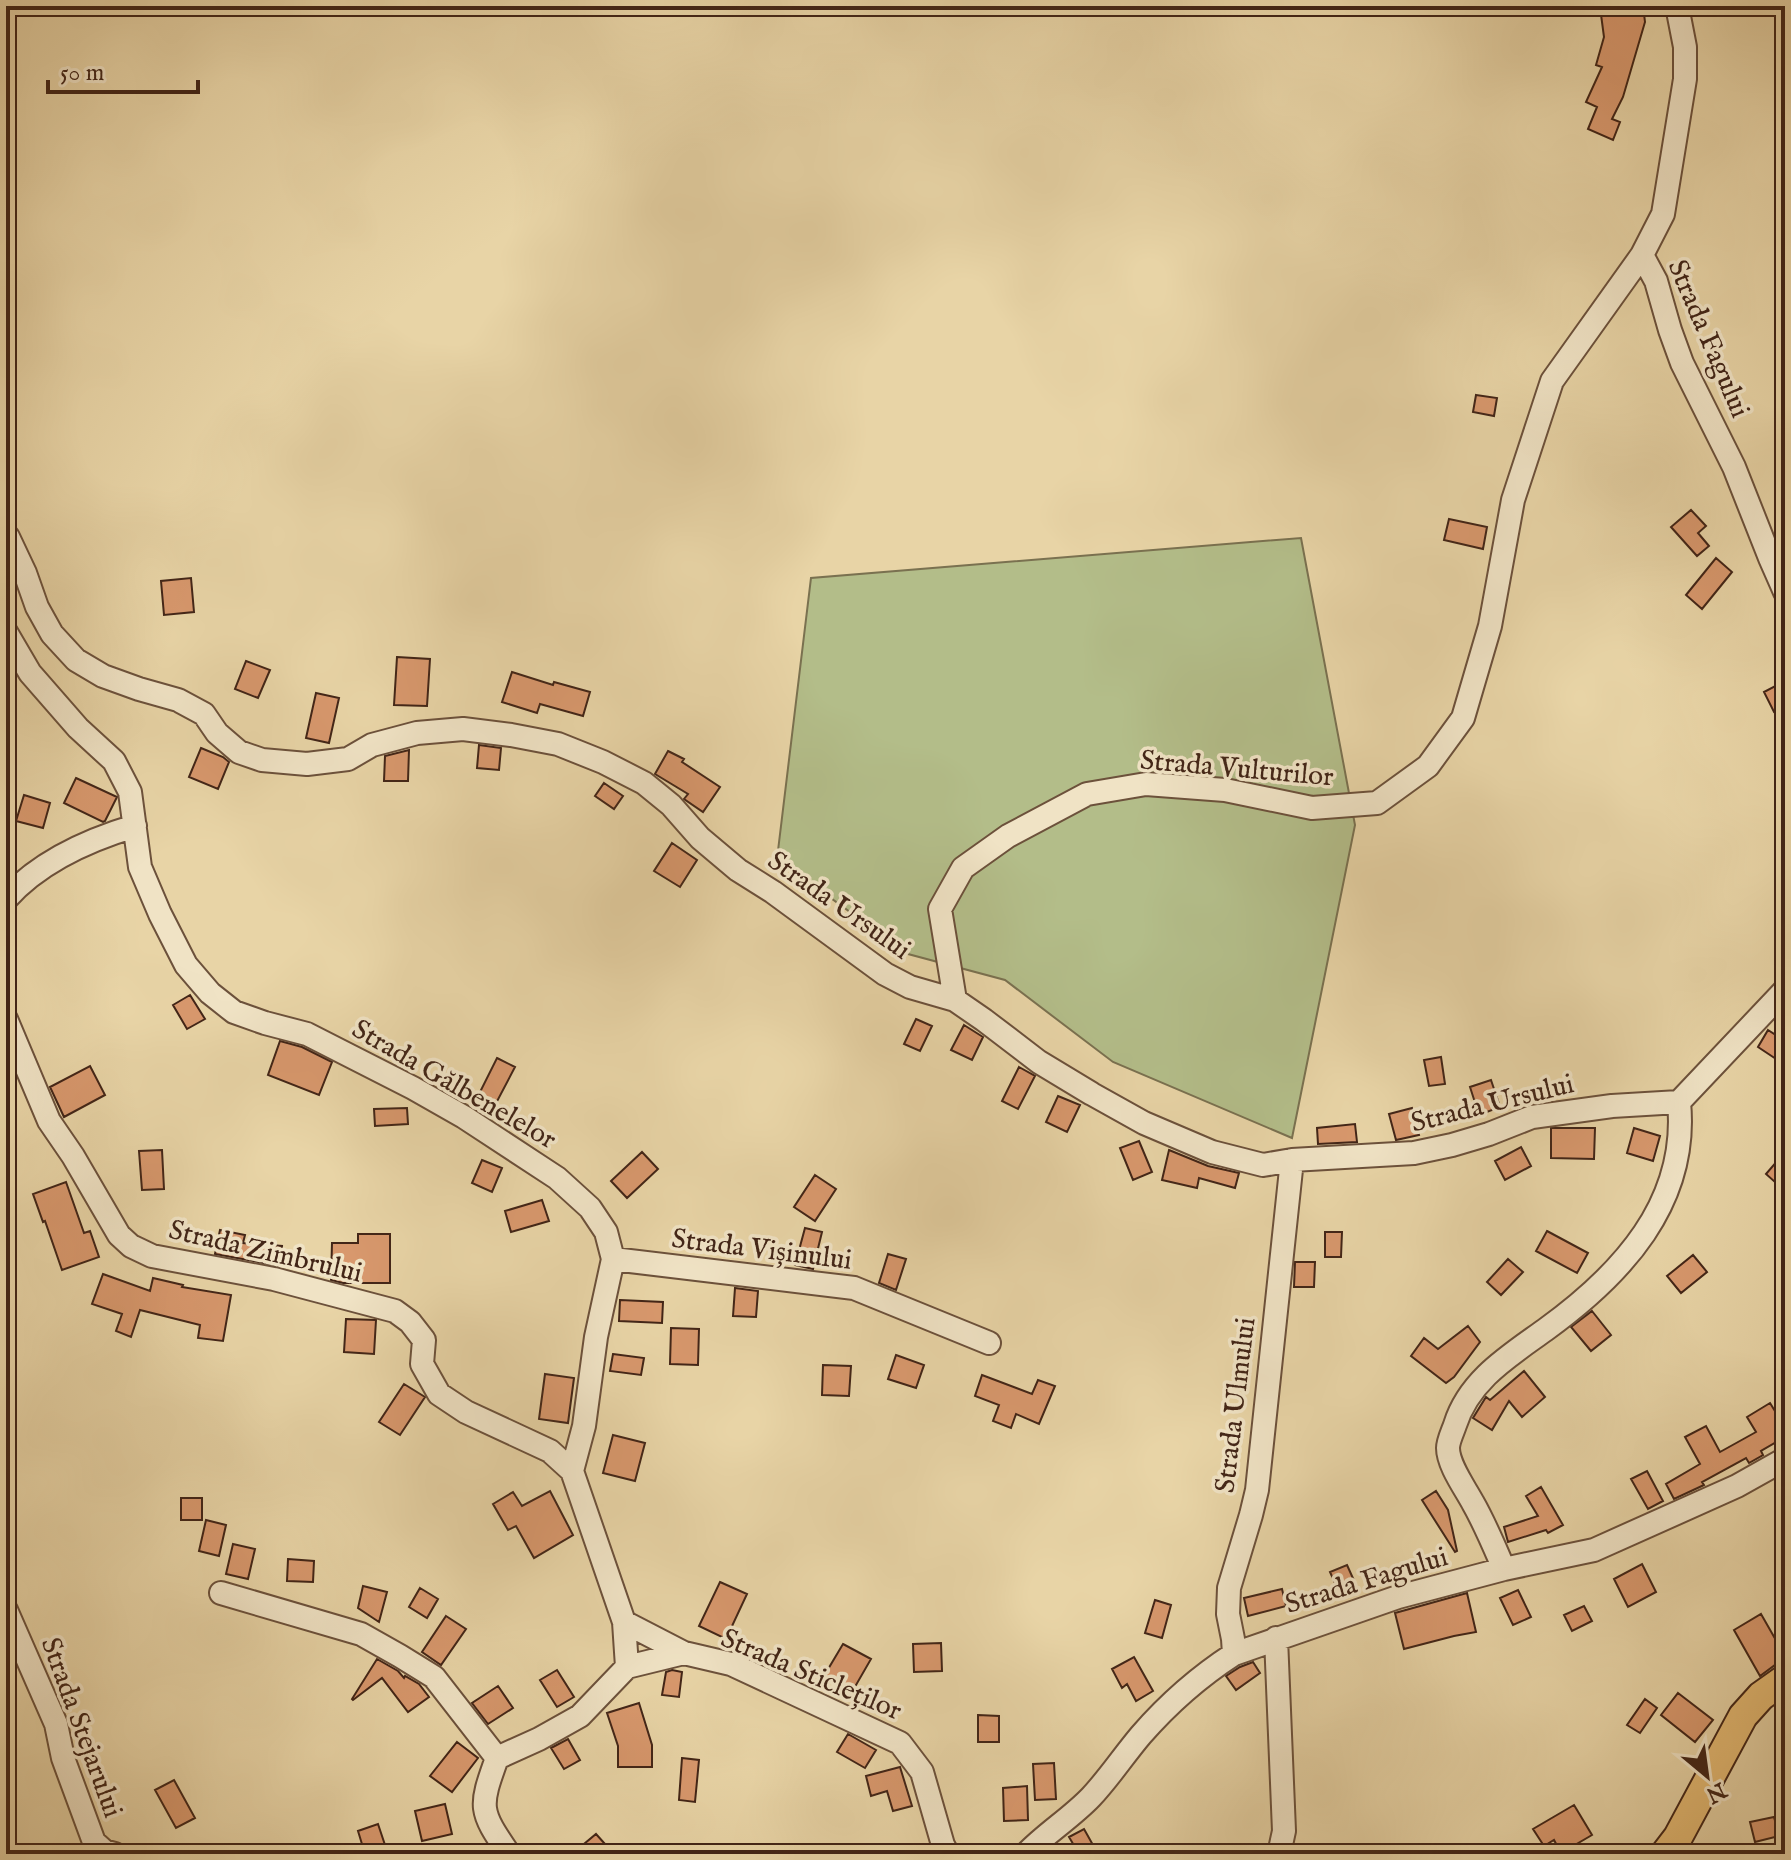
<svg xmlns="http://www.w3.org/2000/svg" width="1791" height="1860" font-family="'IM FELL English',serif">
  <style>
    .green { fill: #b3bd89; stroke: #7a7150; stroke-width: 2 }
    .building { fill: #d8986d; stroke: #422517; stroke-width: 2 }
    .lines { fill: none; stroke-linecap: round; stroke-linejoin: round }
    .minor-casing { stroke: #6c513b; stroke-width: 26 }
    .major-casing { stroke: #422517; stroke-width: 32 }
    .minor { stroke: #f0e3c5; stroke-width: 22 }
    .major { stroke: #e4ba73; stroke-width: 28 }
    .labels { text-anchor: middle; stroke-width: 7; stroke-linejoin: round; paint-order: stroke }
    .street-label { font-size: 28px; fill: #422517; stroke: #f0e3c5 }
  </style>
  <rect width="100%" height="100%" fill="#e8d4a6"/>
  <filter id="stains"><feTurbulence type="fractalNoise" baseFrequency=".0025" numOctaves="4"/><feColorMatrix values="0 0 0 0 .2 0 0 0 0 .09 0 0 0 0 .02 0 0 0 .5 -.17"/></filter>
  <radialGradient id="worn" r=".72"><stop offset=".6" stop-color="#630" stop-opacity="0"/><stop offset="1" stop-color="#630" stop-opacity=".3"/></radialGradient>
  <path class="green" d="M1301,538L1355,825L1292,1138L1113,1062L1005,980L908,954L777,859L811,578Z"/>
  <path class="building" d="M1608,6H1643L1645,22L1623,97L1612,119L1620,122L1613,140L1588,129L1597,107L1586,102L1602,67L1596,65L1604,37L1600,7Z
    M1476,395L1497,398L1494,416L1473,412Z
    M1691,510L1706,526L1698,533L1709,546L1697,556L1671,527Z
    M1449,519L1487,527L1483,549L1444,540Z
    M1716,558L1732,572L1702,609L1686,595Z
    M191,578L194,612L164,615L161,581Z
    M397,657L430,659L427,706L394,705Z
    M246,661L270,670L258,698L235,689Z
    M512,672L553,685L554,682L590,692L583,716L540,704L537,713L502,702Z
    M1785,681V706L1774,712L1764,692Z
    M316,693L339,698L329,743L306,738Z
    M479,745L501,748L499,770L477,768Z
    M201,748L223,757L229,762L218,789L189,777Z
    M409,750L408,781H384L385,756Z
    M668,751L684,759L682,762L720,787L703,812L684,799L688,794L655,774Z
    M76,778L117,797L105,821L103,822L64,803Z
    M604,783L623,796L614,809L595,796Z
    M24,795L50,803L43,828L16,821Z
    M672,843L697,860L680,887L654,871Z
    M190,995L205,1019L187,1029L173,1005Z
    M916,1019L932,1026L920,1051L904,1044Z
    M964,1025L983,1037L972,1060L951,1050Z
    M1768,1030L1785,1041V1065L1758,1047Z
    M280,1041L302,1047L332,1062L319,1095L268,1075Z
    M1441,1057L1445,1084L1429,1086L1424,1060Z
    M497,1058L515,1067L493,1109L476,1100Z
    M90,1066L105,1095L64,1117L50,1087Z
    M1019,1067L1035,1076L1018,1109L1002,1101Z
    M1491,1080L1500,1107L1479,1115L1470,1087Z
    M1058,1096L1080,1105L1067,1132L1046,1122Z
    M407,1108L408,1124L375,1126L374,1109Z
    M1412,1108L1419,1135L1396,1140L1389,1114Z
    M1355,1124L1357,1142L1318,1144L1317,1128Z
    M1551,1128H1595L1594,1159L1551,1158Z
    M1634,1128L1660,1136L1653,1161L1627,1153Z
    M1139,1141L1152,1172L1133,1180L1120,1148Z
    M1521,1147L1531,1166L1505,1180L1495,1161Z
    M162,1150L164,1189L142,1190L139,1151Z
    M1169,1150L1208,1166L1239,1173L1235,1188L1199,1178L1197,1188L1162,1180Z
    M642,1152L658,1169L627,1198L611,1181Z
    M1785,1152V1191L1766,1174Z
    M482,1160L502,1168L492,1192L472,1183Z
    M815,1175L836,1189L815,1221L794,1207Z
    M66,1182L84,1233L90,1231L99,1257L62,1270L45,1221L43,1222L33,1194Z
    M542,1200L549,1221L511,1232L505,1211Z
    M805,1228L822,1232L813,1269L795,1265Z
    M220,1230L245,1235L243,1243L282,1246L280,1266L215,1254Z
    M1547,1231L1588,1253L1577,1273L1536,1251Z
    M1325,1232H1342L1341,1257H1325Z
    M358,1234H390V1283H343L331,1280L332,1243H358Z
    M888,1254L906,1259L896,1290L879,1283Z
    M1693,1255L1707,1272L1681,1293L1667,1276Z
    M1508,1259L1523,1272L1501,1295L1487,1282Z
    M1295,1262H1315L1314,1287H1294Z
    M103,1274L150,1291L153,1278L183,1285L182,1287L231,1295L223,1341L198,1338L200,1325L140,1310L131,1337L116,1331L122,1314L92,1304Z
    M735,1288L758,1291L756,1317L733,1316Z
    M620,1300L663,1302L662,1323L619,1321Z
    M1592,1311L1611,1335L1591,1351L1571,1327Z
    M346,1319L376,1320L374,1354L344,1352Z
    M1468,1326L1480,1342L1454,1377L1446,1383L1411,1356L1424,1338L1438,1349Z
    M671,1328L699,1329L698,1365L670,1364Z
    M613,1354L644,1358L641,1375L610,1371Z
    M896,1355L924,1365L916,1388L888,1379Z
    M823,1365L851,1366L849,1396L822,1395Z
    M1524,1371L1545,1397L1522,1417L1509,1401L1492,1430L1473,1418L1486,1397L1490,1400Z
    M545,1374L574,1378L568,1423L539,1419Z
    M982,1375L1032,1394L1038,1380L1055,1386L1039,1424L1016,1414L1011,1428L993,1421L999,1405L975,1396Z
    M404,1384L425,1397L400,1435L379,1422Z
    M1770,1403L1778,1416L1785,1409V1437L1761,1451L1763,1455L1749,1463L1746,1458L1702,1482L1704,1485L1674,1499L1666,1484L1700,1464L1685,1437L1706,1426L1720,1452L1756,1432L1747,1417Z
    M613,1435L645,1443L635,1481L603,1473Z
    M1647,1471L1663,1501L1648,1509L1631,1479Z
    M1541,1487L1563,1525L1548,1533L1546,1530L1508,1542L1504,1527L1538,1516L1526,1496Z
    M550,1491L573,1535L534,1558L516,1526L508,1530L493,1504L513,1492L522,1506Z
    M1436,1491L1448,1510L1457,1551L1455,1552L1422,1500Z
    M181,1498H202V1520H181Z
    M206,1520L226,1525L219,1556L199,1551Z
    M233,1544L255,1549L248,1579L226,1574Z
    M288,1559L314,1561L313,1582L287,1581Z
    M1642,1564L1656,1592L1628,1607L1614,1579Z
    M1347,1565L1356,1585L1339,1592L1330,1572Z
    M720,1582L747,1594L726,1639L699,1626Z
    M363,1586L387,1592L379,1622L358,1608Z
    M420,1588L438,1599L427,1618L409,1607Z
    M1282,1589L1286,1606L1248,1616L1244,1598Z
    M1518,1590L1531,1617L1513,1625L1500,1598Z
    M1467,1593L1476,1632L1454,1636L1404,1649L1395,1613Z
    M1155,1600L1171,1605L1162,1638L1145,1633Z
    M1584,1606L1592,1621L1572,1631L1564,1615Z
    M1761,1614L1785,1656V1662L1775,1665L1760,1676L1734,1630Z
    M446,1616L466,1629L441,1665L422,1652Z
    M941,1643L942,1671L914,1672L913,1644Z
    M843,1644L871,1659L852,1692L824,1676Z
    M1134,1657L1153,1691L1136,1701L1127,1684L1122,1688L1112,1669Z
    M377,1659L398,1671L404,1678L405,1676L419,1684L429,1697L408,1712L382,1678L353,1700L352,1699Z
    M1253,1662L1260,1673L1236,1690L1226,1676L1240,1667Z
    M557,1670L574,1697L557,1707L540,1680Z
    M672,1670L682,1672L679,1697L662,1695L666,1672Z
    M498,1686L513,1708L488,1724L472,1703Z
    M1678,1693L1713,1720L1695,1742L1661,1715Z
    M1645,1699L1657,1708L1640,1733L1627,1725Z
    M639,1703L652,1745V1767H618V1746L607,1713Z
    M978,1715L999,1716V1742H978Z
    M848,1734L876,1750L865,1768L837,1752Z
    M568,1739L580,1760L564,1769L551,1748Z
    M457,1742L478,1758L452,1792L430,1776Z
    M682,1758L699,1760L695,1802L679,1800Z
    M1054,1763L1056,1799L1035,1800L1033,1764Z
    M900,1767L912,1806L893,1811L887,1791L871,1796L866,1776Z
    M174,1780L195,1818L176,1828L155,1790Z
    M1027,1786L1028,1820L1004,1821L1003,1788Z
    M445,1804L452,1834L422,1841L415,1811Z
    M1574,1805L1592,1835L1561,1853L1554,1840L1544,1846L1533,1829Z
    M1774,1817L1779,1836L1755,1842L1750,1822Z
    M378,1824L388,1854H365L358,1831Z
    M1084,1829L1098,1854H1079L1069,1837Z
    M596,1834L614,1854H572Z"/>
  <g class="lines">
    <defs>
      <path id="minor" d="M1677,6L1685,47V79L1663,214L1642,255L1656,281L1670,330L1682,363L1734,467L1770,558L1785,592
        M8,537L25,573L37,607L52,634L76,660L103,676L139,689L178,700L204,714L217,733L239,752L262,760L307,764L348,759L372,745L417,733L463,729L511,735L558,744L603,762L644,783L671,805L700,838L738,870L773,892L885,974L910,987L955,1000L984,1020L1039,1062L1092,1094L1144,1123L1212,1152L1263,1165L1292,1160L1414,1153L1452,1145L1489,1134L1532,1117L1612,1106L1679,1102L1785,990
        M6,632L30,673L78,728L114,761L130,792L140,867L160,914L186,965L210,993L234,1012L265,1023L307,1034L413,1088L464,1117L557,1178L590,1208L606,1232L613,1259L596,1337L584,1426L572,1471L624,1622L627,1667L580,1716L539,1739L497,1758C479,1808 479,1810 509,1854
        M6,899C39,862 88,840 135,826
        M955,1000L940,909L963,868L1008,836L1087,794L1146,784L1225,790L1312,808L1377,803L1428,766L1463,718L1490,626L1513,500L1552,381L1642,255
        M6,1019L49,1121L73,1156L119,1235L131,1246L152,1256L274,1279L395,1311L410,1322L424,1340L422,1364L439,1394L466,1412L550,1451L572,1471
        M613,1259L854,1288L989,1343
        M1504,1569C1494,1546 1485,1524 1473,1503C1465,1488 1448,1465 1448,1448C1448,1441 1453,1431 1455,1425C1469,1380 1509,1356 1545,1330C1621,1275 1689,1203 1679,1102
        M221,1593L361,1634L400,1656L434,1677L497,1758
        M6,1610L56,1724L63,1758L94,1842L104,1851L115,1854
        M624,1622L684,1653L731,1664L900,1743L922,1772L943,1845L948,1854
        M1276,1638L1284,1831L1279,1854
        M1234,1654L1233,1639L1228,1614L1229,1588L1251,1515L1257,1490L1292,1160
        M627,1667L684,1653
        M1026,1854C1046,1833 1071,1818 1091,1797C1109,1778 1124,1755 1141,1735C1168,1704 1200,1676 1234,1654L1398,1597L1504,1569L1594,1550L1737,1486L1785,1459"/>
      <path id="major" d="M1665,1854L1678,1837L1743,1716L1761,1696L1785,1679"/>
    </defs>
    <use href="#minor" class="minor-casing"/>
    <use href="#major" class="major-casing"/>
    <use href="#minor" class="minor"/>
    <use href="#major" class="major"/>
  </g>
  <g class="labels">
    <g class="street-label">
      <text transform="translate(1710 338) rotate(67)" y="10">Strada Fagului</text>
      <text transform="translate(1237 767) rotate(5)" y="10">Strada Vulturilor</text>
      <text transform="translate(840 904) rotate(35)" y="10">Strada Ursului</text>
      <text transform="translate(455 1083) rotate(30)" y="10">Strada Gălbenelelor</text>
      <text transform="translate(1492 1102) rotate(-14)" y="10">Strada Ursului</text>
      <text transform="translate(762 1248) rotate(7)" y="10">Strada Vișinului</text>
      <text transform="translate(266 1250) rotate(13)" y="10">Strada Zimbrului</text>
      <text transform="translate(1234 1405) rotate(-83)" y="10">Strada Ulmului</text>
      <text transform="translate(1366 1579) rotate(-17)" y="10">Strada Fagului</text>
      <text transform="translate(812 1673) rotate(23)" y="10">Strada Sticleților</text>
      <text transform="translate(83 1727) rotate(70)" y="10">Strada Stejarului</text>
    </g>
  </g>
  <rect width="1791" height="1860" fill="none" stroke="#e8d4a6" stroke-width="32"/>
  <rect x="8" y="8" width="1775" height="1844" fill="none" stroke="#422517" stroke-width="4"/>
  <rect x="16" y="16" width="1759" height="1828" fill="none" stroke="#422517" stroke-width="2"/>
  <g transform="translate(1707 1776) rotate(151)" stroke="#f0e3c5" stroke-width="6" paint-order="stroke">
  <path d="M0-6L14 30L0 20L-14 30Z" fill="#422517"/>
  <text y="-12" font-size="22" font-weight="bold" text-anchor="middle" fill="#422517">N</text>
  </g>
  <path d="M48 80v12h150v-12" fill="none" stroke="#422517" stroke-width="4"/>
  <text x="60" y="80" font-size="24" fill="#422517" stroke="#f0e3c5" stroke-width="6" paint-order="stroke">50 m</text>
  <rect width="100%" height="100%" filter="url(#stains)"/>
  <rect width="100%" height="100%" fill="url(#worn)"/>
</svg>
